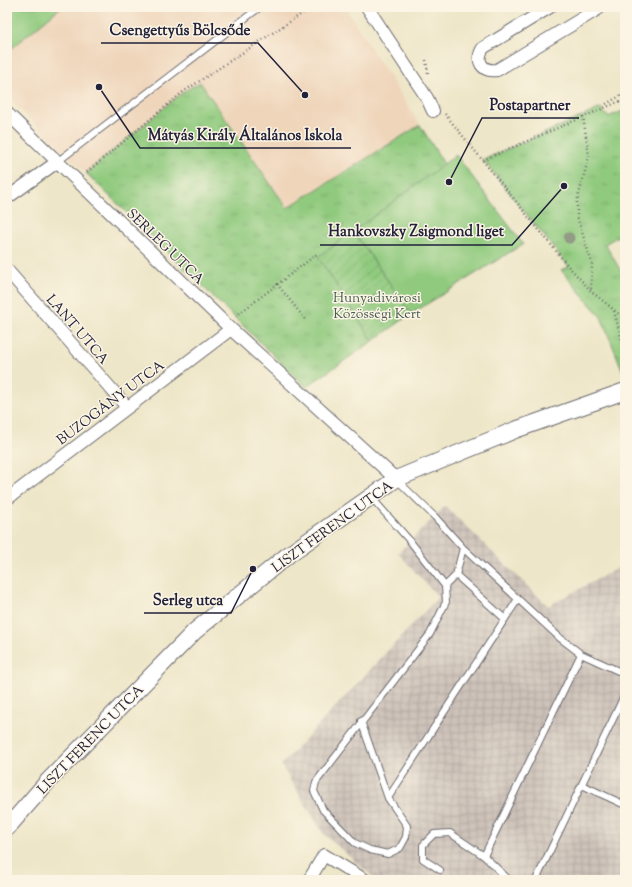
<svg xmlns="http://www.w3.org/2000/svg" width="632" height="887" font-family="'Sorts Mill Goudy',serif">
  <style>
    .built { fill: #efd6bb }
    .industrial { fill: url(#industrial-grid) }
    .grass { fill: #90ca7e; stroke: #59765c }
    .park { fill: url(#park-tufts); stroke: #59765c }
    .garden { fill: url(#garden-furrows); stroke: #59765c }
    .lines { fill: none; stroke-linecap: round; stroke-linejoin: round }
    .service-casing { stroke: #69676c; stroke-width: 8 }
    .minor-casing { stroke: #69676c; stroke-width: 14 }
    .tertiary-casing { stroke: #69676c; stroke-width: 18 }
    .path { stroke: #69676c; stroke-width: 2.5; stroke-dasharray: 1 3; stroke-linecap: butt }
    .service { stroke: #fff; stroke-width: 6 }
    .minor { stroke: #fff; stroke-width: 12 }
    .tertiary { stroke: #fff; stroke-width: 16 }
    .tree { fill: #939b87 }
    .labels { text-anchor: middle; stroke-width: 3; stroke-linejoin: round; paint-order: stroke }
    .street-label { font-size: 14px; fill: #22223b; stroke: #fcf5e5 }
    .park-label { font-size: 14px; fill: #485d52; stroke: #fcf5e5 }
    .leader { fill: none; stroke: #22223b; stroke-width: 1.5 }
    .callout-dot { fill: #22223b; stroke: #fcf5e5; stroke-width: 1.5 }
    .callout-label { font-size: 15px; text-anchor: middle; font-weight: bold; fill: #22223b; stroke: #fcf5e5; stroke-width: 3; stroke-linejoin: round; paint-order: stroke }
  </style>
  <defs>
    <pattern id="industrial-grid" width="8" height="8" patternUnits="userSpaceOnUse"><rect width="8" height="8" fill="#cdc2b9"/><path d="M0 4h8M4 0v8" fill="none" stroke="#b0a6a0"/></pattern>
    <pattern id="park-tufts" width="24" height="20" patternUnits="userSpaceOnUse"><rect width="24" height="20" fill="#90ca7e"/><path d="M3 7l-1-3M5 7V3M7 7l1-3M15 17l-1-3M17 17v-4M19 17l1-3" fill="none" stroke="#7cad6e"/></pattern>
    <pattern id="garden-furrows" width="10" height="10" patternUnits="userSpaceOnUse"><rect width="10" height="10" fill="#90ca7e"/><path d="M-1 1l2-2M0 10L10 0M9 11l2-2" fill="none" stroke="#7cad6e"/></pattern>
  </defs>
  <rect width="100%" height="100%" fill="#fcf5e5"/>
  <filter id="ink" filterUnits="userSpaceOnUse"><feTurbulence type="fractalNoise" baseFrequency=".025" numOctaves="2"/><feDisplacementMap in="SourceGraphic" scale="8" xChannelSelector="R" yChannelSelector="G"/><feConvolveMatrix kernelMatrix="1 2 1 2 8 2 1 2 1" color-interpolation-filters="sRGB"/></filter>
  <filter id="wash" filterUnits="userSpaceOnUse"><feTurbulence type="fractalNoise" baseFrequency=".012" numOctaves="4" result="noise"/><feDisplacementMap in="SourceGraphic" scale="16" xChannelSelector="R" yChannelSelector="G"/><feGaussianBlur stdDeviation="0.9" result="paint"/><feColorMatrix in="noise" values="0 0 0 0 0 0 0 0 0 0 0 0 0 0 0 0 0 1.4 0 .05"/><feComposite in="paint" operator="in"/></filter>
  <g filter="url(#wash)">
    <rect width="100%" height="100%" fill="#eee6c8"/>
    <path class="built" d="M7,7H345L420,125L287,208L183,92L86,173L7,97Z"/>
    <path class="industrial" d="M445,506L548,606L625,564V880H376L323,833L281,765L438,597L398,553Z"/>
    <path class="grass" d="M7,7H61L12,48L7,41Z
      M456,155L523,244L411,314L353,231Z"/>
    <path class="park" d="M200,82L287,208L420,125L444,164L319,257L373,341L306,387L86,173L183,92Z
      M601,108L608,117L625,110V232L605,244L625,278L624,374L601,317L561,270L569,267L483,160Z"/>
    <path class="garden" d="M353,231L411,314L373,341L318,257Z"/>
  </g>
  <g filter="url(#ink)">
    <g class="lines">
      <defs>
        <path id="service" d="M57,162L260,7
          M397,480L435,517L463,548L560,638L581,654L625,674
          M371,497L410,541L445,586
          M456,575L505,619
          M361,721L388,798L407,826L406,837L400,848L388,854L370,850L355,843L323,810L314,791L316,782L430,634L446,602L445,586L456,575L463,548
          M582,785L625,805
          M388,798L518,599
          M484,856L581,654
          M440,870L423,859V845L434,834L450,833L484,856L509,880
          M536,880L625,694"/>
        <path id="minor" d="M367,7L427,98L433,111
          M550,7L483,48C475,61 482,72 497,70L601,7
          M7,113L231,329L396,479
          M7,198L57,162
          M7,270L127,407
          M7,499L231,329
          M309,880L324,855L365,880"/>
        <path id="tertiary" d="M7,828L49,780L195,631L288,555L396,479L515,430L625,391"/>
      </defs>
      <use href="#service" class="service-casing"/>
      <use href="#minor" class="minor-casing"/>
      <use href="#tertiary" class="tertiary-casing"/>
      <path class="path" d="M426,60L428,73
        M606,104L625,93
        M445,114L569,267L591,291L625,319
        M583,116L589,156L577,202V217L592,263L591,290
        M483,160L625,99
        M87,172L183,92L312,7
        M277,284L305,319
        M614,311L625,353
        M236,316L317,254"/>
      <use href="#service" class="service"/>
      <use href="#minor" class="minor"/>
      <use href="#tertiary" class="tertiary"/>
    </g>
    <circle class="tree" cx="569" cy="238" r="5.5"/>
  </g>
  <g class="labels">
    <g class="street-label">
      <text transform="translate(166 246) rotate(44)" y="5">SERLEG UTCA</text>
      <text transform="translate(78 329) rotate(49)" y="5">LANT UTCA</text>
      <text transform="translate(110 402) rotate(-37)" y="5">BUZOGÁNY UTCA</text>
      <text transform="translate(332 526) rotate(-36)" y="5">LISZT FERENC UTCA</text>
      <text transform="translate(90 739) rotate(-46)" y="5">LISZT FERENC UTCA</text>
    </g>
    <g class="park-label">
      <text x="377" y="302">Hunyadivárosi<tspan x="377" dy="16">Közösségi Kert</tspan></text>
    </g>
  </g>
  <path class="leader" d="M305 95L258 43H101M449 182L482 118H579M99 87L140 148H351M564 186L512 245H320M253 569L231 613H144"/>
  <g class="callout-dot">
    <circle cx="305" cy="95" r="4"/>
    <circle cx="449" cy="182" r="4"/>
    <circle cx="99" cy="87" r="4"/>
    <circle cx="564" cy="186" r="4"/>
    <circle cx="253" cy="569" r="4"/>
  </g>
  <g class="callout-label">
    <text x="180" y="35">Csengettyűs Bölcsőde</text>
    <text x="530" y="110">Postapartner</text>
    <text x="245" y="140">Mátyás Király Általános Iskola</text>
    <text x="416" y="236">Hankovszky Zsigmond liget</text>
    <text x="188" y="605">Serleg utca</text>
  </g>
  <rect width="632" height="887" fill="none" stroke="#fcf5e5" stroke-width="24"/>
</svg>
